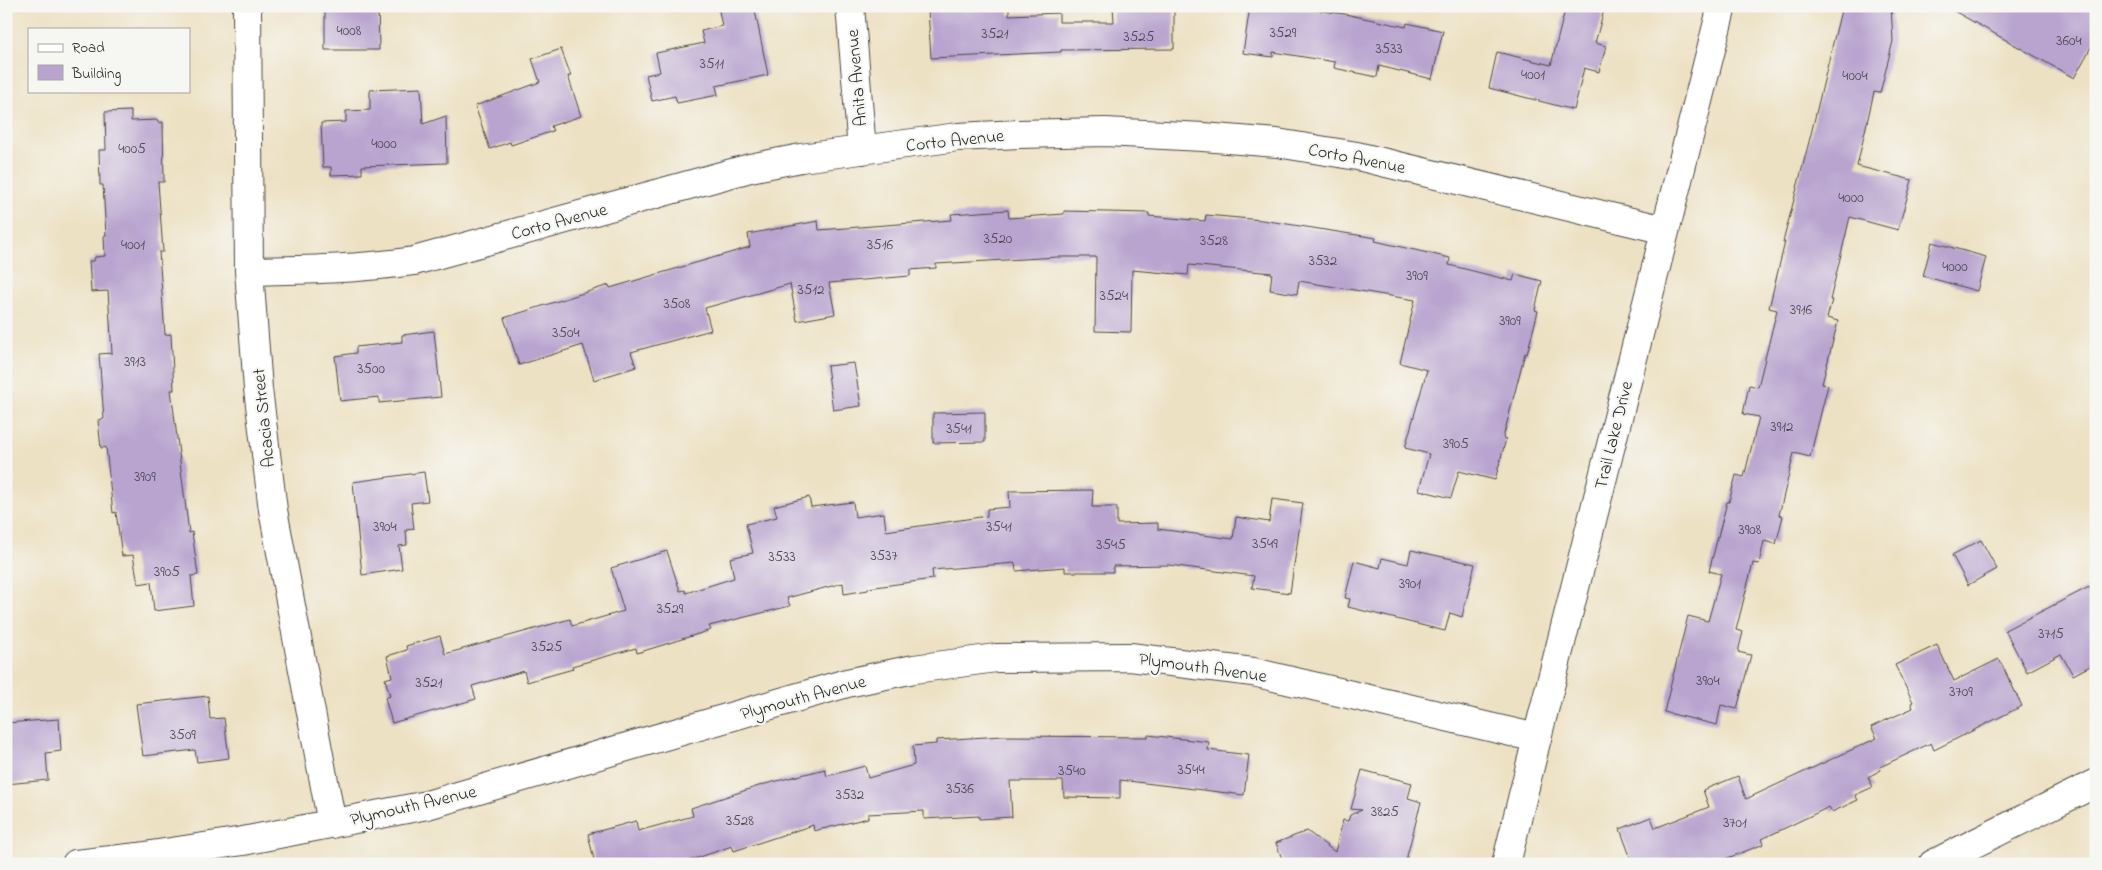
<svg xmlns="http://www.w3.org/2000/svg" width="2102" height="870" font-family="'Indie Flower',sans-serif">
  <style>
    .building { fill: #b9a4cf }
    .lines { fill: none; stroke-linecap: round; stroke-linejoin: round }
    .minor-casing { stroke: #484642; stroke-width: 30 }
    .tertiary-casing { stroke: #484642; stroke-width: 30 }
    .minor { stroke: #fff; stroke-width: 28 }
    .tertiary { stroke: #fff; stroke-width: 28 }
    .labels { text-anchor: middle; stroke-width: 4.5; stroke-linejoin: round; paint-order: stroke }
    .number-label { font-size: 15px; fill: #4e4954 }
    .street-label { font-size: 18px; fill: #2b2b2b; stroke: #f6f6f2 }
  </style>
  <rect width="100%" height="100%" fill="#f6f6f2"/>
  <filter id="ink" filterUnits="userSpaceOnUse"><feTurbulence type="fractalNoise" baseFrequency=".02" numOctaves="2"/><feDisplacementMap in="SourceGraphic" scale="10" xChannelSelector="R" yChannelSelector="G"/><feConvolveMatrix kernelMatrix="1 2 1 2 8 2 1 2 1" color-interpolation-filters="sRGB"/></filter>
  <filter id="wash" filterUnits="userSpaceOnUse"><feTurbulence type="fractalNoise" baseFrequency=".0096" numOctaves="4" result="noise"/><feDisplacementMap in="SourceGraphic" scale="20" xChannelSelector="R" yChannelSelector="G"/><feGaussianBlur stdDeviation="1.12" result="paint"/><feColorMatrix in="noise" values="0 0 0 0 0 0 0 0 0 0 0 0 0 0 0 0 0 1.4 0 .05"/><feComposite in="paint" operator="in"/></filter>
  <g filter="url(#wash)">
    <rect width="100%" height="100%" fill="#ede1c3"/>
    <g id="blocks">
      <path class="building" d="M325,6H378L379,50H325Z
        M718,6H754L768,75L716,86L718,95L677,103L675,96L652,101L646,75L660,72L656,53L704,43L701,31L722,26Z
        M975,6H1009V15L1059,13V22H1114L1113,6L1174,7V49L1061,50V52L931,58L928,9Z
        M1250,6H1284L1345,14L1406,27L1407,23L1443,31L1432,79L1379,66L1377,77L1334,68L1335,62L1273,52V57L1243,53Z
        M1566,6H1605L1595,43L1606,46L1599,72L1584,68L1574,110L1489,88L1497,52L1551,65Z
        M1842,6H1891L1893,41L1880,93L1874,92L1857,166L1912,180L1898,230L1850,217L1830,300H1832L1827,318L1838,321L1822,384L1828,385L1810,457L1794,453L1779,515L1783,516L1776,544L1764,541L1759,564L1753,563L1736,630L1743,632L1738,652L1751,655L1737,709L1721,705L1717,725L1664,712L1688,616L1708,621L1721,574L1709,571L1727,502H1729L1736,475L1744,477L1759,417L1743,414L1749,385L1758,387L1777,310L1769,308L1785,242H1783L1811,134Z
        M1945,6H2096V38L2074,78Z
        M561,49L571,76H568L581,116L551,126L553,131L511,145L510,142L490,149L475,106L540,82L532,59Z
        M421,88L423,124L446,116L447,163L362,166V174L331,175V167H323L321,123L346,122V111L370,110V90Z
        M131,111V121L158,120V123L163,122L164,182H158L163,252H159L165,335L171,334L174,390H171L189,533L192,532L198,575L191,576L194,606L154,611L151,582L138,584L133,555L122,556L116,512L113,513L106,447L101,448L98,420L104,419L99,354L112,353L108,291L91,292L89,261H94L95,257L105,256L104,236L106,235L103,185H100L99,150H106L105,112Z
        M1008,210L1009,218L1064,214V211L1149,213V216L1205,221L1206,215L1262,220L1376,238L1375,241L1450,258L1449,265L1513,281L1515,274L1542,281L1535,310L1538,311L1527,354L1525,353L1503,438L1506,439L1495,480L1459,471L1451,498L1419,490L1429,454L1405,448L1427,370L1400,363L1415,300L1299,281L1297,294L1270,290L1272,273L1189,265L1188,275L1132,270L1131,332L1095,331L1096,257H1058L936,264V268L910,270V276L829,283L835,314L797,321L790,284L705,308L711,330L631,352L636,367L594,380L583,345L519,365L504,318L609,285L610,288L750,247L748,234L818,221L819,230L952,220L951,214Z
        M1932,242L1986,257L1977,291L1923,276Z
        M434,331L441,397L379,403V397L340,401L335,356L356,353V347L402,342V335Z
        M854,363L861,406L833,410L827,366Z
        M985,412V442L933,443V413Z
        M424,472L428,501L411,503L414,529L406,530L407,545L399,546L402,569L362,575L353,482Z
        M1093,490L1092,507H1117V524L1158,523V529L1233,539L1236,517L1269,522L1272,499L1303,503L1290,593L1252,588L1254,576L1169,565L1113,566V572H1065V567L1016,571L1015,563L932,570L933,579L868,588V590L844,594L843,583L787,598L790,606L709,626L711,630L637,653L636,648L572,666L573,669L527,682L524,671L472,686L476,699L392,723L385,698L390,696L385,679L392,677L387,656L407,650L406,646L440,636L445,654L570,619L572,626L624,611L611,568L667,551L680,591L685,590L686,593L734,578L730,558L753,553L746,524L777,517L774,506L809,497L811,507L853,502L855,517L884,513L886,531L987,516V509L1010,507L1009,491Z
        M1981,540L1997,569L1968,585L1952,555Z
        M1411,550L1475,564L1462,617L1450,613L1445,631L1348,607L1350,599L1345,598L1354,561L1380,568L1382,558L1408,564Z
        M2089,587L2096,600V663L2073,675L2061,654L2027,672L2005,630Z
        M1937,645L1954,681L1999,659L2022,706L1934,750L1931,743L1880,767L1881,770L1868,777L1873,787L1855,795L1858,800L1832,812L1829,807L1762,839L1764,844L1712,864H1633L1620,829L1651,817L1655,828L1709,807L1703,790L1738,776L1746,799L1877,738L1871,727L1913,708L1911,703L1913,702L1895,665Z
        M208,696L210,719L224,718L229,758L197,762L195,750L143,756L136,704Z
        M59,719L61,751L46,753L48,780L6,784V723Z
        M1148,735L1209,742L1208,750L1249,755L1244,795L1120,780V798L1064,797L1063,781H1010L1012,817L979,819V816L924,819V811L868,814V818L814,831L813,825L734,851L732,846L680,864H595L588,834L636,821L638,831L693,816L691,808L765,784L825,769L827,776L865,766L868,778L914,765L913,746L936,744V740L1003,736L1148,737Z
        M1362,770L1412,783L1408,798L1421,802L1405,864H1284L1276,843L1307,831L1335,852L1343,820L1348,821L1350,815L1362,810L1351,809Z"/>
    </g>
  </g>
  <g filter="url(#ink)">
    <use href="#blocks" fill-opacity="0" stroke="#484642" stroke-width="1"/>
    <g class="lines">
      <defs>
        <path id="minor" d="M247,6L249,271L258,389L273,510L332,824
          M850,6L862,150
          M249,271C305,270 359,269 414,261L750,168L801,158L958,137L1019,134L1105,132L1203,137L1277,143L1357,156L1665,230
          M76,864L138,857L243,841L427,805L847,683L914,669L996,658L1130,657L1253,672L1537,738
          M1933,864L2096,783"/>
        <path id="tertiary" d="M1506,864L1537,738L1722,6"/>
      </defs>
      <use href="#minor" class="minor-casing"/>
      <use href="#tertiary" class="tertiary-casing"/>
      <use href="#minor" class="minor"/>
      <use href="#tertiary" class="tertiary"/>
    </g>
  </g>
  <g class="labels">
    <g class="number-label">
      <text x="349" y="35">4008</text>
      <text x="1283" y="37">3529</text>
      <text x="995" y="38">3521</text>
      <text x="1139" y="41">3525</text>
      <text x="2069" y="45">3604</text>
      <text x="1389" y="53">3533</text>
      <text x="712" y="68">3511</text>
      <text x="1533" y="79">4001</text>
      <text x="1855" y="80">4004</text>
      <text x="384" y="148">4000</text>
      <text x="132" y="153">4005</text>
      <text x="1851" y="202">4000</text>
      <text x="998" y="243">3520</text>
      <text x="1214" y="245">3528</text>
      <text x="133" y="249">4001</text>
      <text x="880" y="249">3516</text>
      <text x="1323" y="265">3532</text>
      <text x="1955" y="271">4000</text>
      <text x="1417" y="280">3909</text>
      <text x="811" y="294">3512</text>
      <text x="1114" y="300">3524</text>
      <text x="677" y="308">3508</text>
      <text x="1801" y="314">3916</text>
      <text x="1510" y="325">3909</text>
      <text x="566" y="337">3504</text>
      <text x="135" y="366">3913</text>
      <text x="371" y="373">3500</text>
      <text x="1782" y="431">3912</text>
      <text x="959" y="433">3541</text>
      <text x="1456" y="448">3905</text>
      <text x="145" y="481">3909</text>
      <text x="385" y="531">3904</text>
      <text x="999" y="531">3541</text>
      <text x="1750" y="534">3908</text>
      <text x="1265" y="548">3549</text>
      <text x="1111" y="549">3545</text>
      <text x="884" y="560">3537</text>
      <text x="782" y="561">3533</text>
      <text x="167" y="576">3905</text>
      <text x="1410" y="588">3901</text>
      <text x="670" y="613">3529</text>
      <text x="2051" y="638">3715</text>
      <text x="547" y="651">3525</text>
      <text x="1708" y="685">3904</text>
      <text x="429" y="687">3521</text>
      <text x="1961" y="696">3709</text>
      <text x="183" y="739">3509</text>
      <text x="1191" y="774">3544</text>
      <text x="1072" y="775">3540</text>
      <text x="960" y="793">3536</text>
      <text x="850" y="799">3532</text>
      <text x="1385" y="816">3825</text>
      <text x="740" y="825">3528</text>
      <text x="1735" y="827">3701</text>
    </g>
    <g class="street-label">
      <text transform="translate(856 78) rotate(-95)" y="6">Anita Avenue</text>
      <text transform="translate(955 140) rotate(-6)" y="6">Corto Avenue</text>
      <text transform="translate(1357 158) rotate(11)" y="6">Corto Avenue</text>
      <text transform="translate(559 221) rotate(-15)" y="6">Corto Avenue</text>
      <text transform="translate(263 418) rotate(-96)" y="6">Acacia Street</text>
      <text transform="translate(1613 435) rotate(-76)" y="6">Trail Lake Drive</text>
      <text transform="translate(1203 667) rotate(8)" y="6">Plymouth Avenue</text>
      <text transform="translate(803 697) rotate(-15)" y="6">Plymouth Avenue</text>
      <text transform="translate(413 805) rotate(-13)" y="6">Plymouth Avenue</text>
    </g>
  </g>
  <rect width="2102" height="870" fill="none" stroke="#f6f6f2" stroke-width="25"/>
  <rect x="28" y="28" width="162" height="65" fill="#f6f6f2" stroke="#a5a5a2"/>
  <rect x="38" y="44" width="25" height="8" fill="#ffffff" stroke="#a5a5a2"/>
  <text x="72" y="52" font-size="15" fill="#2b2b2b">Road</text>
  <rect x="38" y="65" width="25" height="15" fill="#b9a4cf" stroke="#a5a5a2"/>
  <text x="72" y="78" font-size="15" fill="#2b2b2b">Building</text>
</svg>
